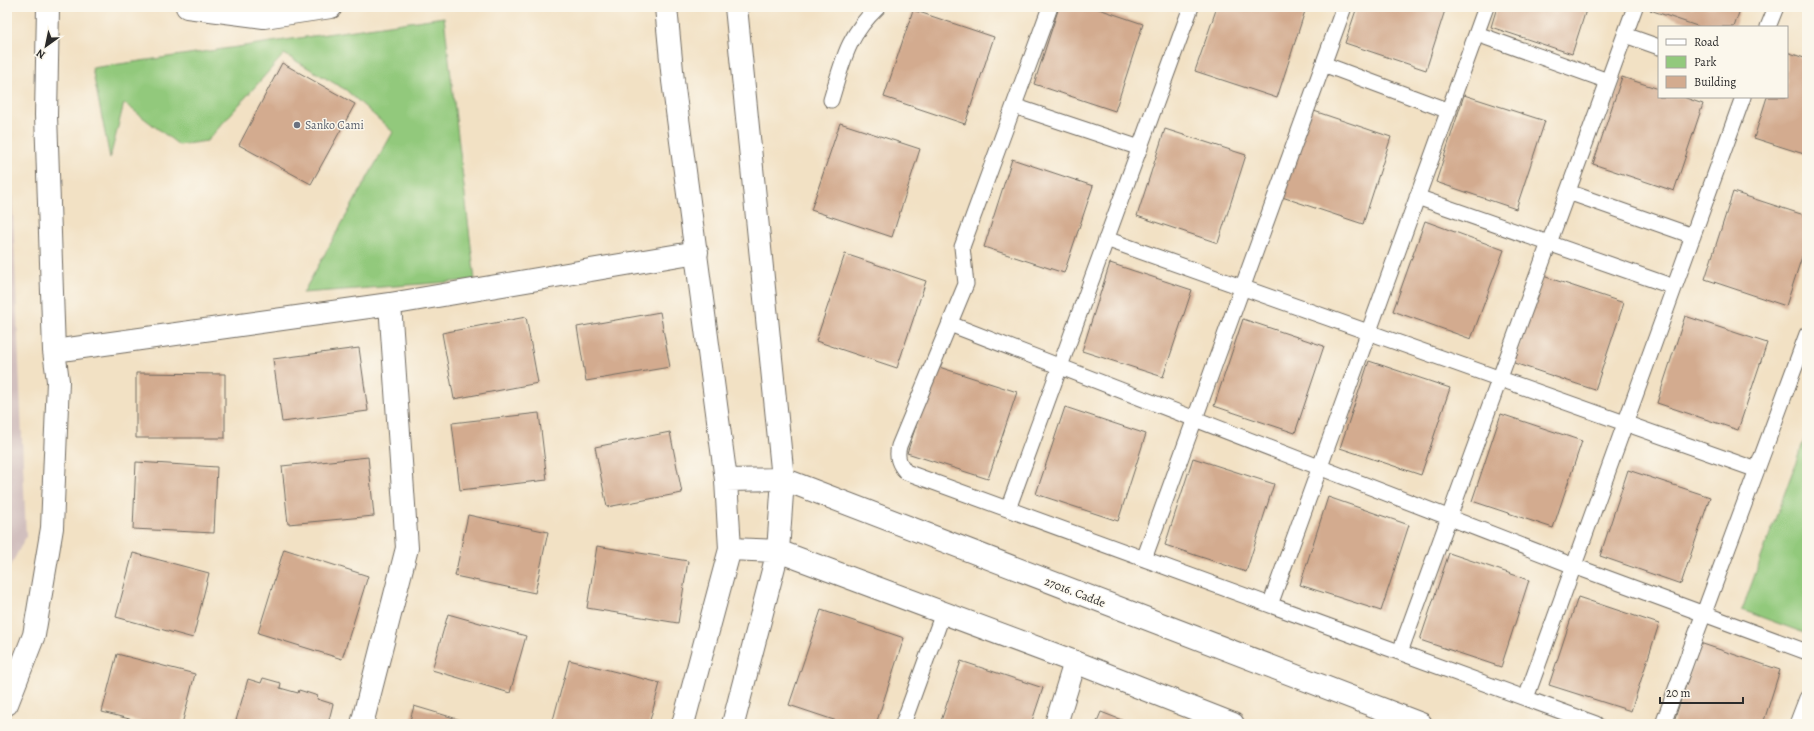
<svg xmlns="http://www.w3.org/2000/svg" width="1814" height="731" font-family="Alegreya,serif">
  <style>
    .industrial { fill: #d1bfbe }
    .green { fill: #92c97c; stroke: #5e7a54 }
    .building { fill: #d3ab8f }
    .lines { fill: none; stroke-linecap: round; stroke-linejoin: round }
    .service-casing { stroke: #716b61; stroke-width: 17 }
    .minor-casing { stroke: #716b61; stroke-width: 24 }
    .tertiary-casing { stroke: #716b61; stroke-width: 24 }
    .service { stroke: #fff; stroke-width: 15 }
    .minor { stroke: #fff; stroke-width: 22 }
    .tertiary { stroke: #fff; stroke-width: 22 }
    .worship-dot { fill: #6b7280; stroke: #fbf7ec; stroke-width: 1.5 }
    .labels { text-anchor: middle; stroke-width: 3; stroke-linejoin: round; paint-order: stroke }
    .worship-label { font-size: 12px; fill: #5b616d; stroke: #fbf7ec; text-anchor: start }
    .street-label { font-size: 12px; fill: #2b2b2b; stroke: #fbf7ec }
  </style>
  <rect width="100%" height="100%" fill="#fbf7ec"/>
  <filter id="ink" filterUnits="userSpaceOnUse"><feTurbulence type="fractalNoise" baseFrequency=".025" numOctaves="2"/><feDisplacementMap in="SourceGraphic" scale="8" xChannelSelector="R" yChannelSelector="G"/><feConvolveMatrix kernelMatrix="1 2 1 2 8 2 1 2 1" color-interpolation-filters="sRGB"/></filter>
  <filter id="wash" filterUnits="userSpaceOnUse"><feTurbulence type="fractalNoise" baseFrequency=".012" numOctaves="4" result="noise"/><feDisplacementMap in="SourceGraphic" scale="16" xChannelSelector="R" yChannelSelector="G"/><feGaussianBlur stdDeviation="0.9" result="paint"/><feColorMatrix in="noise" values="0 0 0 0 0 0 0 0 0 0 0 0 0 0 0 0 0 1.4 0 .05"/><feComposite in="paint" operator="in"/></filter>
  <g filter="url(#wash)">
    <rect width="100%" height="100%" fill="#f2e1c4"/>
    <path class="industrial" d="M7,64L26,537L7,572Z"/>
    <path class="green" d="M444,17L475,280L303,293L393,132L346,90L284,54L207,141L179,145L124,103L110,158L92,68Z
      M1807,432V634L1742,610Z"/>
    <g id="blocks">
      <path class="building" d="M1059,7H1093L1143,24L1115,111L1034,84Z
        M1217,7H1294L1305,11L1277,98L1195,71Z
        M1357,7H1446L1426,70L1345,43Z
        M1497,7H1587L1572,54L1491,27Z
        M1651,7H1741L1734,27H1700L1650,10Z
        M913,10L994,37L965,124L884,97Z
        M1787,52L1807,59V155L1754,138L1767,97H1787Z
        M282,63L355,104L311,184L239,145Z
        M1622,77L1659,89V97H1683L1703,104L1674,191L1593,164Z
        M1464,95L1545,121L1516,209L1436,182Z
        M1311,110L1391,137L1363,224L1282,197Z
        M840,123L920,149L892,237L811,210Z
        M1165,129L1246,155L1218,243L1137,216Z
        M1012,159L1093,186L1064,273L984,247Z
        M1733,192L1807,216V241L1786,306L1705,279Z
        M1425,221L1504,250L1471,339L1393,311Z
        M845,254L926,281L897,368L816,341Z
        M1110,263L1192,290L1163,377L1082,351Z
        M1543,276L1624,303L1595,390L1514,363Z
        M660,312L670,367L586,381L577,327Z
        M1685,316L1767,343L1738,430L1657,403Z
        M526,317L538,383L454,399L442,333Z
        M1243,319L1324,346L1295,433L1214,406Z
        M359,348L368,411L282,422L273,359Z
        M1369,361L1450,388L1421,475L1340,448Z
        M936,366L1017,392L988,479L907,453Z
        M136,373L225,374V438H136Z
        M1065,407L1146,434L1118,521L1036,494Z
        M539,413L547,480L460,490L452,423Z
        M1501,414L1582,441L1553,528L1472,501Z
        M670,432L682,493L607,507L595,447Z
        M368,457L374,516L288,524L282,466Z
        M1193,458L1274,484L1246,572L1165,545Z
        M136,462L217,467L214,533L133,529Z
        M1628,470L1710,497L1681,584L1600,556Z
        M1328,497L1409,525L1381,611L1300,585Z
        M468,515L548,532L535,593L455,576Z
        M597,546L688,561L678,623L587,608Z
        M284,549L368,576L342,659L258,633Z
        M133,553L209,573L193,638L116,617Z
        M1449,553L1529,580L1501,667L1420,640Z
        M1578,597L1659,624L1631,711L1549,685Z
        M821,610L904,638L876,724H846L789,705Z
        M448,614L526,636L510,693L432,670Z
        M1700,643L1780,670L1763,724H1673Z
        M117,654L195,674L182,724H149L102,712Z
        M569,660L660,683L649,724H552Z
        M961,661L1043,688L1031,724H940Z
        M263,678L281,683L280,688L298,693L299,690L318,696L317,699L333,704L328,724H235L248,679L261,683Z
        M414,706L474,724H409Z
        M1101,712L1132,724H1096Z"/>
    </g>
  </g>
  <g filter="url(#ink)">
    <use href="#blocks" fill-opacity="0" stroke="#716b61" stroke-width="1"/>
    <g class="lines">
      <defs>
        <path id="service" d="M1050,7L962,247L966,284L899,446C896,457 899,464 906,472L1596,724
          M1768,27L1776,7
          M1477,34L1608,81
          M1625,35L1659,47
          M1323,64L1449,111
          M831,100C843,61 847,36 878,7
          M1014,106L1140,148
          M1568,192L1693,236
          M1417,197L1674,287
          M1106,239L1757,470
          M950,324L1574,566L1807,652
          M1008,509L1191,7
          M1144,559L1344,7
          M1270,605L1486,7
          M1400,652L1635,7
          M1526,698L1743,97
          M903,724L943,613
          M1663,724L1807,334
          M1797,724L1807,698"/>
        <path id="minor" d="M54,351L390,304L697,252
          M7,704L34,635L52,528L58,381L54,351L46,115L48,7
          M362,724L407,548L390,304
          M1056,724L1075,662"/>
        <path id="tertiary" d="M187,7L264,17L331,7
          M666,7L673,81L726,480L730,549L683,724
          M726,480L783,479L1421,724
          M730,549L778,551L1075,662L1233,724
          M733,724L778,551L783,479L736,7"/>
      </defs>
      <use href="#service" class="service-casing"/>
      <use href="#minor" class="minor-casing"/>
      <use href="#tertiary" class="tertiary-casing"/>
      <use href="#service" class="service"/>
      <use href="#minor" class="minor"/>
      <use href="#tertiary" class="tertiary"/>
    </g>
  </g>
  <circle class="worship-dot" cx="297" cy="125" r="4"/>
  <g class="labels">
    <g class="worship-label">
      <text x="305" y="129">Sanko Cami</text>
    </g>
    <g class="street-label">
      <text transform="translate(1075 592) rotate(21)" y="4">27016. Cadde</text>
    </g>
  </g>
  <rect width="1814" height="731" fill="none" stroke="#fbf7ec" stroke-width="24"/>
  <rect x="1658" y="26" width="130" height="72" fill="#fbf7ec" stroke="#a8a59f"/>
  <rect x="1666" y="39" width="20" height="6" fill="#ffffff" stroke="#a8a59f"/>
  <text x="1694" y="46" font-size="12" fill="#2b2b2b">Road</text>
  <rect x="1666" y="56" width="20" height="12" fill="#92c97c" stroke="#a8a59f"/>
  <text x="1694" y="66" font-size="12" fill="#2b2b2b">Park</text>
  <rect x="1666" y="76" width="20" height="12" fill="#d3ab8f" stroke="#a8a59f"/>
  <text x="1694" y="86" font-size="12" fill="#2b2b2b">Building</text>
  <g transform="translate(46 46) rotate(213)" stroke="#fbf7ec" stroke-width="3" paint-order="stroke">
  <path d="M0-3L7 15L0 10L-7 15Z" fill="#2b2b2b"/>
  <text y="-6" font-size="11" font-weight="bold" text-anchor="middle" fill="#2b2b2b">N</text>
  </g>
  <path d="M1660 697v6h83v-6" fill="none" stroke="#2b2b2b" stroke-width="2"/>
  <text x="1666" y="697" font-size="12" fill="#2b2b2b" stroke="#fbf7ec" stroke-width="3" paint-order="stroke">20 m</text>
</svg>
